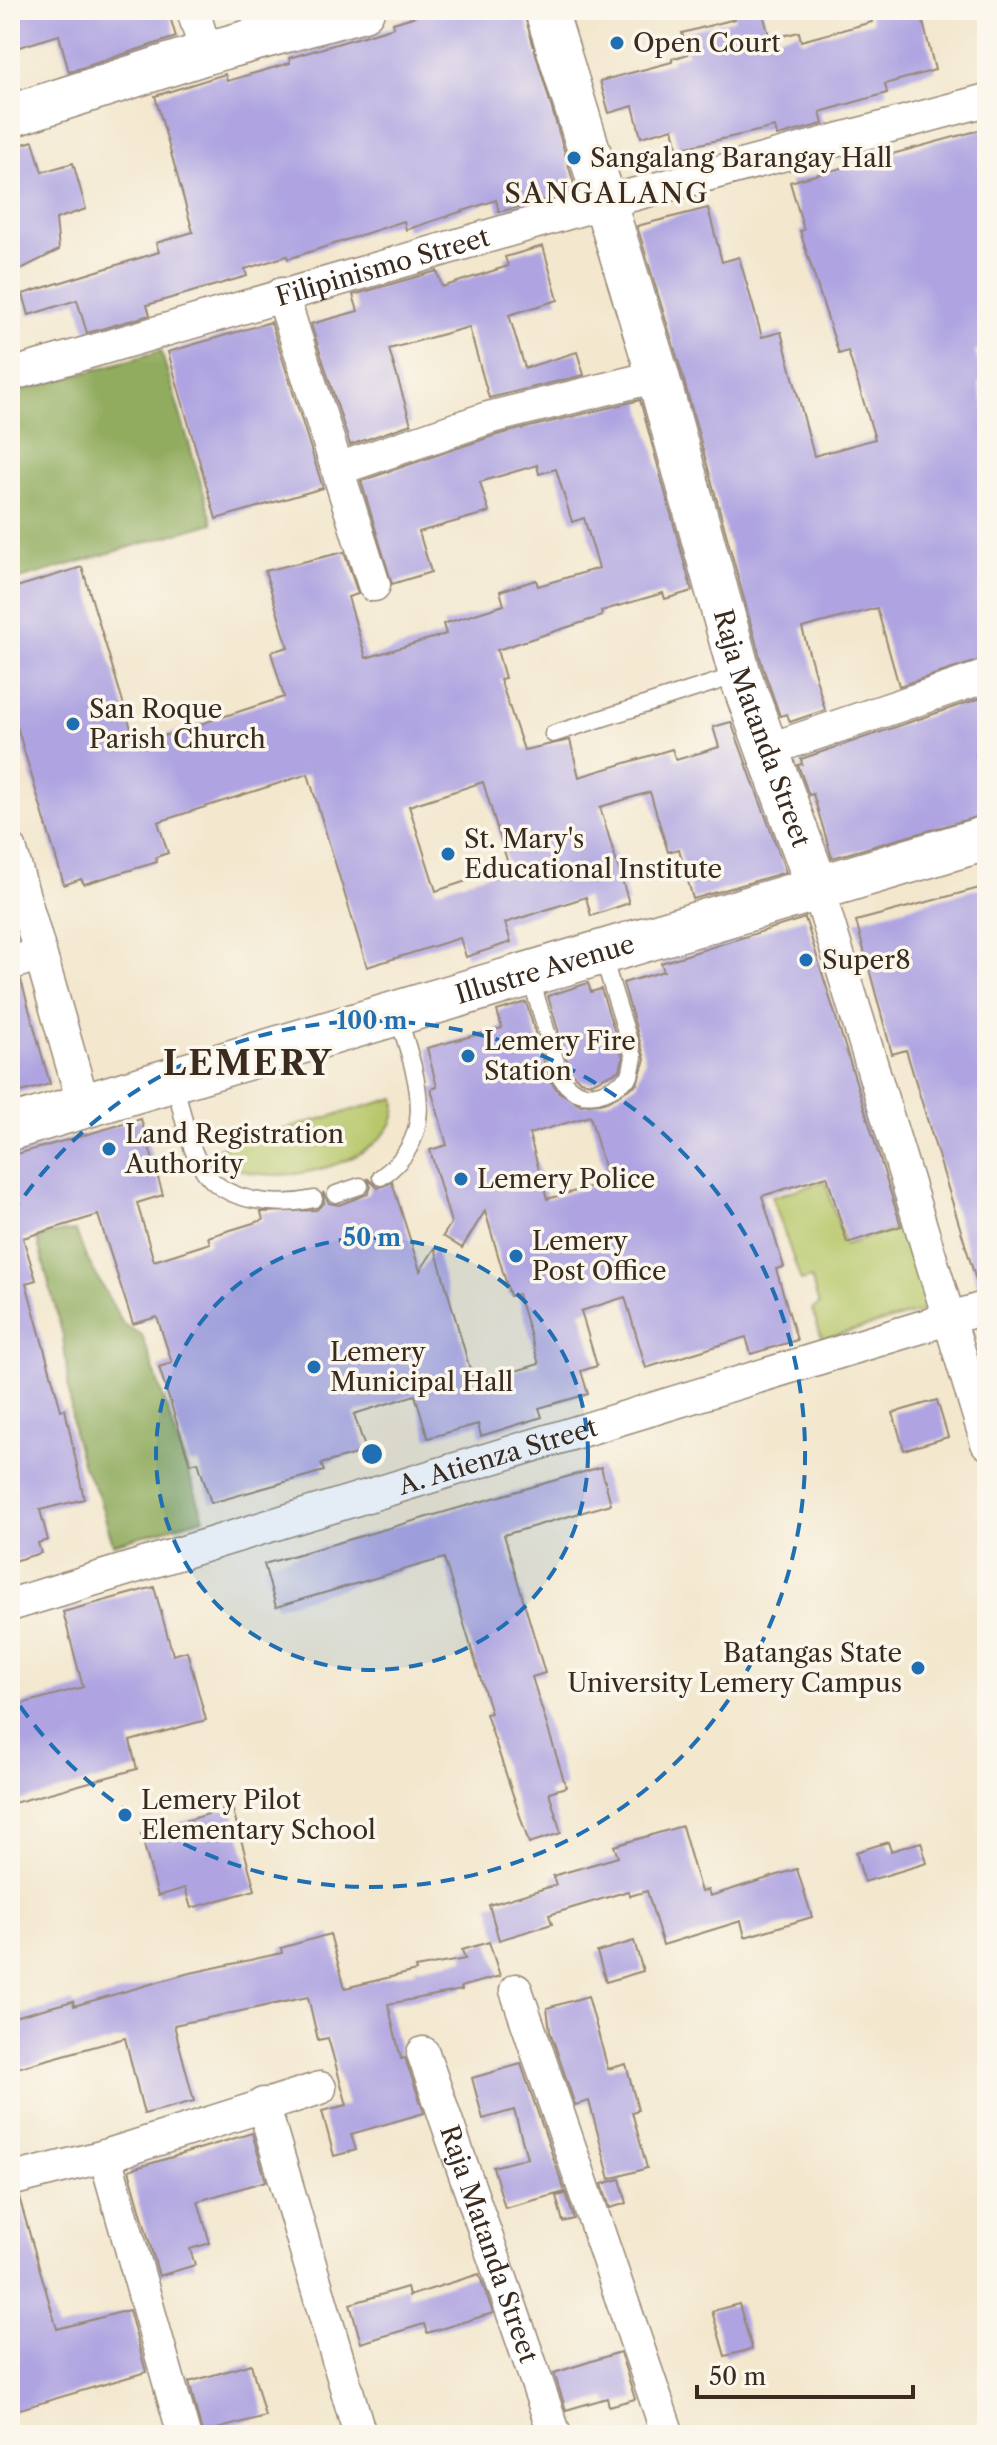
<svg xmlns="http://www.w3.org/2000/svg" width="997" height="2445" font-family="'Libre Caslon Text',serif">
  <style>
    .green { fill: #b7c76a; stroke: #797844; stroke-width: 2 }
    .forest { fill: #91ac5e; stroke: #666b3e; stroke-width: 2 }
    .building { fill: #afa4e1; fill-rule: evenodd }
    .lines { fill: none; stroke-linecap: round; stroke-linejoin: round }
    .service-casing { stroke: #978876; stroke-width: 19 }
    .minor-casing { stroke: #978876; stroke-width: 35 }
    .tertiary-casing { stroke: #978876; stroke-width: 45 }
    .secondary-casing { stroke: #978876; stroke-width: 47 }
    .service { stroke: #fff; stroke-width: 16 }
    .minor { stroke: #fff; stroke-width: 32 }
    .tertiary { stroke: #fff; stroke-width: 42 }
    .secondary { stroke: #fff; stroke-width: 44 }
    .ring { fill: none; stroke: #1f6fb2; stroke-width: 4; stroke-dasharray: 14 10 }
    .poi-dot { fill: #1f6fb2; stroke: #fbf7ec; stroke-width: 3 }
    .labels { text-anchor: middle; stroke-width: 7; stroke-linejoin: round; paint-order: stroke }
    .poi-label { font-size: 26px; fill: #3b2a1e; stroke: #fbf7ec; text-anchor: start }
    .street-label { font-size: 26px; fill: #3b2a1e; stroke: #fbf7ec }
    .neighbourhood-label { font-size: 28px; letter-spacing: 2px; fill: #3b2a1e; stroke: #fbf7ec }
    .district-label { font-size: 34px; font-weight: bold; letter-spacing: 2px; fill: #3b2a1e; stroke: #fbf7ec }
    .centre { fill: #1f6fb2; stroke: #fbf7ec; stroke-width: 4 }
    .ring-label { font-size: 24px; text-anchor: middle; font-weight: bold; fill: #1f6fb2; stroke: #fbf7ec; stroke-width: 7; stroke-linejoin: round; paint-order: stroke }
  </style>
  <rect width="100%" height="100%" fill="#fbf7ec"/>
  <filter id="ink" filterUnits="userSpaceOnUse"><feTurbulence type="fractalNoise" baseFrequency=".0125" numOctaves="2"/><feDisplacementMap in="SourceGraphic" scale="16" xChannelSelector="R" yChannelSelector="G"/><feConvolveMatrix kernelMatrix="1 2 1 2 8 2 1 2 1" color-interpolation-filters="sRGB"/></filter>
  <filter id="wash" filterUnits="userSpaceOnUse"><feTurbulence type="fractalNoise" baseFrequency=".006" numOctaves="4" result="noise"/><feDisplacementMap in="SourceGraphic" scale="32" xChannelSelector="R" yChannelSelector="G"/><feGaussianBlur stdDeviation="1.8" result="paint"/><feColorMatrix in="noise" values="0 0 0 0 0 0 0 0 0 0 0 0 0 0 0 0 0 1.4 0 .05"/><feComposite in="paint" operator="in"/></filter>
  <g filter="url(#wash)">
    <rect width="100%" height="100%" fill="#f3e7ce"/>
    <path class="green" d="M395,1098C407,1162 260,1199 219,1157L218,1148Z
      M825,1181L845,1245L910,1225L930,1305L926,1310L822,1339L812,1309L819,1305L811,1278L801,1281L772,1197Z"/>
    <path class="forest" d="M161,351L213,523L10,582V394Z
      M76,1231L85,1255L123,1324L142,1335L204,1518L113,1544L98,1494L83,1466L74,1436L63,1336L37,1239L59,1232Z"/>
    <g id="blocks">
      <path class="building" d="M10,10H168L176,37L69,72L59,35L10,50Z
        M436,10H523L576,191L499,212L496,200L406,230L404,221L288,259L287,256L245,269L247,276L147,305L150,315L87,333L77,300L29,315L23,294L159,252L156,243L193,232L155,96L225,74L227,81L290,63L289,58L394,27L393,23Z
        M733,10H762L770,39L799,32L801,41L872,22L870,14L884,10H920L935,70L885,84L887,93L820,112L823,124L777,136L775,127L678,149L673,128L641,137L633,106L609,113L600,81L672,62V59L688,54L682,33L735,19Z
        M987,128V349L975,351L985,381L978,383L987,415V658L899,686L877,608L802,628L825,710L790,722L787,714L780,716L763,668L681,370L637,226L708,208L722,262L739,257L762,337L781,332L814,456L875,439L848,351L839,354L800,231L804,230L790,182Z
        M33,141L42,172L73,163L86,209L56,219L59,250L17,271L10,249V148Z
        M543,246L558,300L509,315L525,368L577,352L584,375L489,398L469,327L389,349L411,424L350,445L311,324L358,311L353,295L437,271L442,287L508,266L505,257Z
        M271,322L323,488L216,519L168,352Z
        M640,400L692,591L665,599L663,593L601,611L602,616L497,650L505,678L500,679L524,750L570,740L579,777L672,749L676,760L719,747L713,727L731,722L786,872L693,899L679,849L668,852L650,792L600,807L629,903L591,916L586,897L505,923L511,942L466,957L460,938L367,967L308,774L158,822L168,853L156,857L157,862L84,884L81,879L64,885L10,703V589L82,567L136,745L284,697L271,652L288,647L265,571L344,552L358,594L348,597L366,658L446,634L443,624L504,605L500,591L536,580L538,586L599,568L584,518L572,522L556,469L539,474L537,465L480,482L489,512L419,532L431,572L392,584L361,481L493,436ZM483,782L509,867L436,891L409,806Z
        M987,696V751L976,754L987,793V814L832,858L813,794L809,795L798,765L802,764L801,759Z
        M987,886V1289L979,1290L906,1050L892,1054L856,921Z
        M805,918L901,1226L847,1243L827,1176L762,1196L784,1267L776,1269L797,1340L751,1354L746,1337L646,1368L625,1297L581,1311L597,1366L581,1371L588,1394L539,1408L542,1417L481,1436L478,1424L428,1438L415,1395L354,1414L366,1451L321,1464L324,1471L211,1503L198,1462L190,1464L159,1367L172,1363L157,1317L133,1324L98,1215L23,1238L36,1280L26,1283L61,1410L65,1409L84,1499L40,1510L48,1540L38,1543L41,1553L10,1562V1424L15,1422L10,1401V1156L141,1119L163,1195L137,1203L154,1261L210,1243L208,1237L263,1220L261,1212L316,1210L324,1203L323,1192L329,1203L339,1205L368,1194L371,1187L367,1178L378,1188L392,1182L420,1271L435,1248L474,1383L539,1364L518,1294L510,1296L485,1211L462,1248L443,1236L451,1223L430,1150L447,1145L431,1089L437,1087L427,1048L502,1028L497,1011L526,1002L549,1079L559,1092L581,1105L607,1102L637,1084L645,1059L623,983L664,971L661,963ZM590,1116L608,1182L547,1199L529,1134Z
        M21,980L50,1084L10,1095V982Z
        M588,983L591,992L601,989L623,1058L620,1070L592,1083L580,1081L570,1071L548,996Z
        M937,1400L948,1437L904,1450L893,1413Z
        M601,1467L611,1504L504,1535L545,1673L532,1677L566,1787L549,1792L561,1833L529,1843L486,1714L491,1713L444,1558L276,1607L264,1564Z
        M154,1587L173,1655L187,1651L206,1720L130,1741L137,1769L10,1804V1707L83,1687L63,1612Z
        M232,1807L255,1890L191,1908L185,1888L158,1896L141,1834Z
        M682,1826L701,1892L708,1890L710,1896L797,1869L812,1917L745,1937L741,1921L663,1945L647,1891L630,1896L628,1891L549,1915L552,1924L499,1940L489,1905L556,1885L553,1876L618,1857L614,1846Z
        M888,1842L891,1851L921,1842L927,1863L864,1882L856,1852Z
        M330,1934L345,1988L416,1971L415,1968L465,1959L462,1950L489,1942L500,1976L461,1987L462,1990L388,2004L401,2059L405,2058L424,2113L351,2134L356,2150L334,2156L322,2111L347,2105L328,2038L318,2040L308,1997L174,2025L194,2101L144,2114L125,2038L10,2070V2018L73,2001L74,2006L186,1974L282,1953L281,1948Z
        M634,1941L643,1971L606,1982L597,1952Z
        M588,1996L608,2069L626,2064L638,2110L632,2112L647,2168L610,2179L589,2101L575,2105L550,2031L547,2008Z
        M521,2064L565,2192L505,2208L493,2167L527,2158L514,2110L483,2119L472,2078Z
        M252,2133L266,2181L198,2201L210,2243L190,2249L195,2265L159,2276L129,2170Z
        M620,2179L627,2203L610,2208L602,2184Z
        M566,2194L574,2219L563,2222L556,2196Z
        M19,2197L57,2329L129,2310L146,2372L10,2412V2198Z
        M479,2274L493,2313L427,2333L424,2324L361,2343L350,2304L407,2287L409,2296Z
        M739,2304L752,2349L725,2356L712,2311Z
        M620,2352L635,2399L609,2406L607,2398L566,2410L554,2373Z
        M251,2364L265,2416L202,2433L189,2382Z"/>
    </g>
  </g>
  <g filter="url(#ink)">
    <use href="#blocks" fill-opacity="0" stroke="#978876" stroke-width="2"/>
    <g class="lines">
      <defs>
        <path id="service" d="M553,734L738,675
          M530,976L560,1076C578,1106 607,1095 630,1076L634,1057L602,954
          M174,1081C182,1109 187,1146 204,1171C226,1203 279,1207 314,1199
          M381,1177C442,1135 415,1074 398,1016
          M336,1194L360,1186"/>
        <g id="minor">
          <path d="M193,10L206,53"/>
          <path d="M282,294L374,585"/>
          <path id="s1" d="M10,375L606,202L987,100"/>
          <path d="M338,469L488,418L658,376"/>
          <path d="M767,750L987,676"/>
          <path d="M10,848L84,1106"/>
          <path d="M818,889L987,1443"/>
          <path d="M10,964L39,954"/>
          <path id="s2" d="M10,1605L987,1307"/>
          <path d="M516,1990L668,2435"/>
          <path id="s3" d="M423,2053L555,2435"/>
          <path d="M263,2104L360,2435"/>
          <path d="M105,2156L184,2435"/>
          <path d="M10,2180L105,2156L320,2088"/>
        </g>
        <g id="tertiary">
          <path id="s4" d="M546,10L658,376L740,675L818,889"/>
          <path d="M10,116L206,53L363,10"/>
        </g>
        <g id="secondary">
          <path id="s5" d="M10,1128L987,838"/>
        </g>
      </defs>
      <use href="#service" class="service-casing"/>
      <use href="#minor" class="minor-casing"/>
      <use href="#tertiary" class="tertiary-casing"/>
      <use href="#secondary" class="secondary-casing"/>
      <use href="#service" class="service"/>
      <use href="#minor" class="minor"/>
      <use href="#tertiary" class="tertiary"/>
      <use href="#secondary" class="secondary"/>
    </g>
  </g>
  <circle cx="372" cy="1454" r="216" fill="#1f6fb2" fill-opacity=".12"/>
  <g class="ring">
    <circle cx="372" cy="1454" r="216"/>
    <path d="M11 1215A433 433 0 1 1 11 1693"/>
  </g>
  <g class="poi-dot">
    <circle cx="617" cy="43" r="8"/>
    <circle cx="574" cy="158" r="8"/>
    <circle cx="73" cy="724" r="8"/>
    <circle cx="448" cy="854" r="8"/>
    <circle cx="806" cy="960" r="8"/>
    <circle cx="468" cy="1056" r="8"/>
    <circle cx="109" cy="1149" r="8"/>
    <circle cx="461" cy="1179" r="8"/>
    <circle cx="516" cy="1256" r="8"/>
    <circle cx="314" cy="1367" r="8"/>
    <circle cx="918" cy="1668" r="8"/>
    <circle cx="125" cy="1815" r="8"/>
  </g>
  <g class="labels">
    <g class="poi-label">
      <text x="633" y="52">Open Court</text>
      <text x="590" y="167">Sangalang Barangay Hall</text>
      <text x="89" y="718">San Roque<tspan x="89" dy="30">Parish Church</tspan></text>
      <text x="464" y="848">St. Mary's<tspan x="464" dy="30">Educational Institute</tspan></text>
      <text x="822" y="969">Super8</text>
      <text x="484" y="1050">Lemery Fire<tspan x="484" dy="30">Station</tspan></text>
      <text x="125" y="1143">Land Registration<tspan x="125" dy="30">Authority</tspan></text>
      <text x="477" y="1188">Lemery Police</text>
      <text x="532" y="1250">Lemery<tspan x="532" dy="30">Post Office</tspan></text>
      <text x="330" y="1361">Lemery<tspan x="330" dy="30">Municipal Hall</tspan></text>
      <text x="902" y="1662" text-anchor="end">Batangas State<tspan x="902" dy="30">University Lemery Campus</tspan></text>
      <text x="141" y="1809">Lemery Pilot<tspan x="141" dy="30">Elementary School</tspan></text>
    </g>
    <g class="street-label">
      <text dy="9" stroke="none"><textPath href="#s1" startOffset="388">Filipinismo Street</textPath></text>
      <text dy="9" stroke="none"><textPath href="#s4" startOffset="750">Raja Matanda Street</textPath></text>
      <text dy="9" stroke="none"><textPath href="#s5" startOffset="558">Illustre Avenue</textPath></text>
      <text dy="9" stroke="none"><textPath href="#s2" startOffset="510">A. Atienza Street</textPath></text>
      <text dy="9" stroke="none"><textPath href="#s3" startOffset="202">Raja Matanda Street</textPath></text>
    </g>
    <g class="neighbourhood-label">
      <text x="607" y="203">SANGALANG</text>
    </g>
    <g class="district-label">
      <text x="248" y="1075">LEMERY</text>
    </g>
  </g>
  <circle cx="372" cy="1454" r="12" class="centre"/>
  <g class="ring-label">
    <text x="372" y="1029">100 m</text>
    <text x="372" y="1246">50 m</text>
  </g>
  <rect width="997" height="2445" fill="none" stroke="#fbf7ec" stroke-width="40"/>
  <path d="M697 2385v12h216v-12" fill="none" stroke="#3b2a1e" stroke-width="4"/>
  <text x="709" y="2385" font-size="24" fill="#3b2a1e" stroke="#fbf7ec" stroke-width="6" paint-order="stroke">50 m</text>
</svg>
